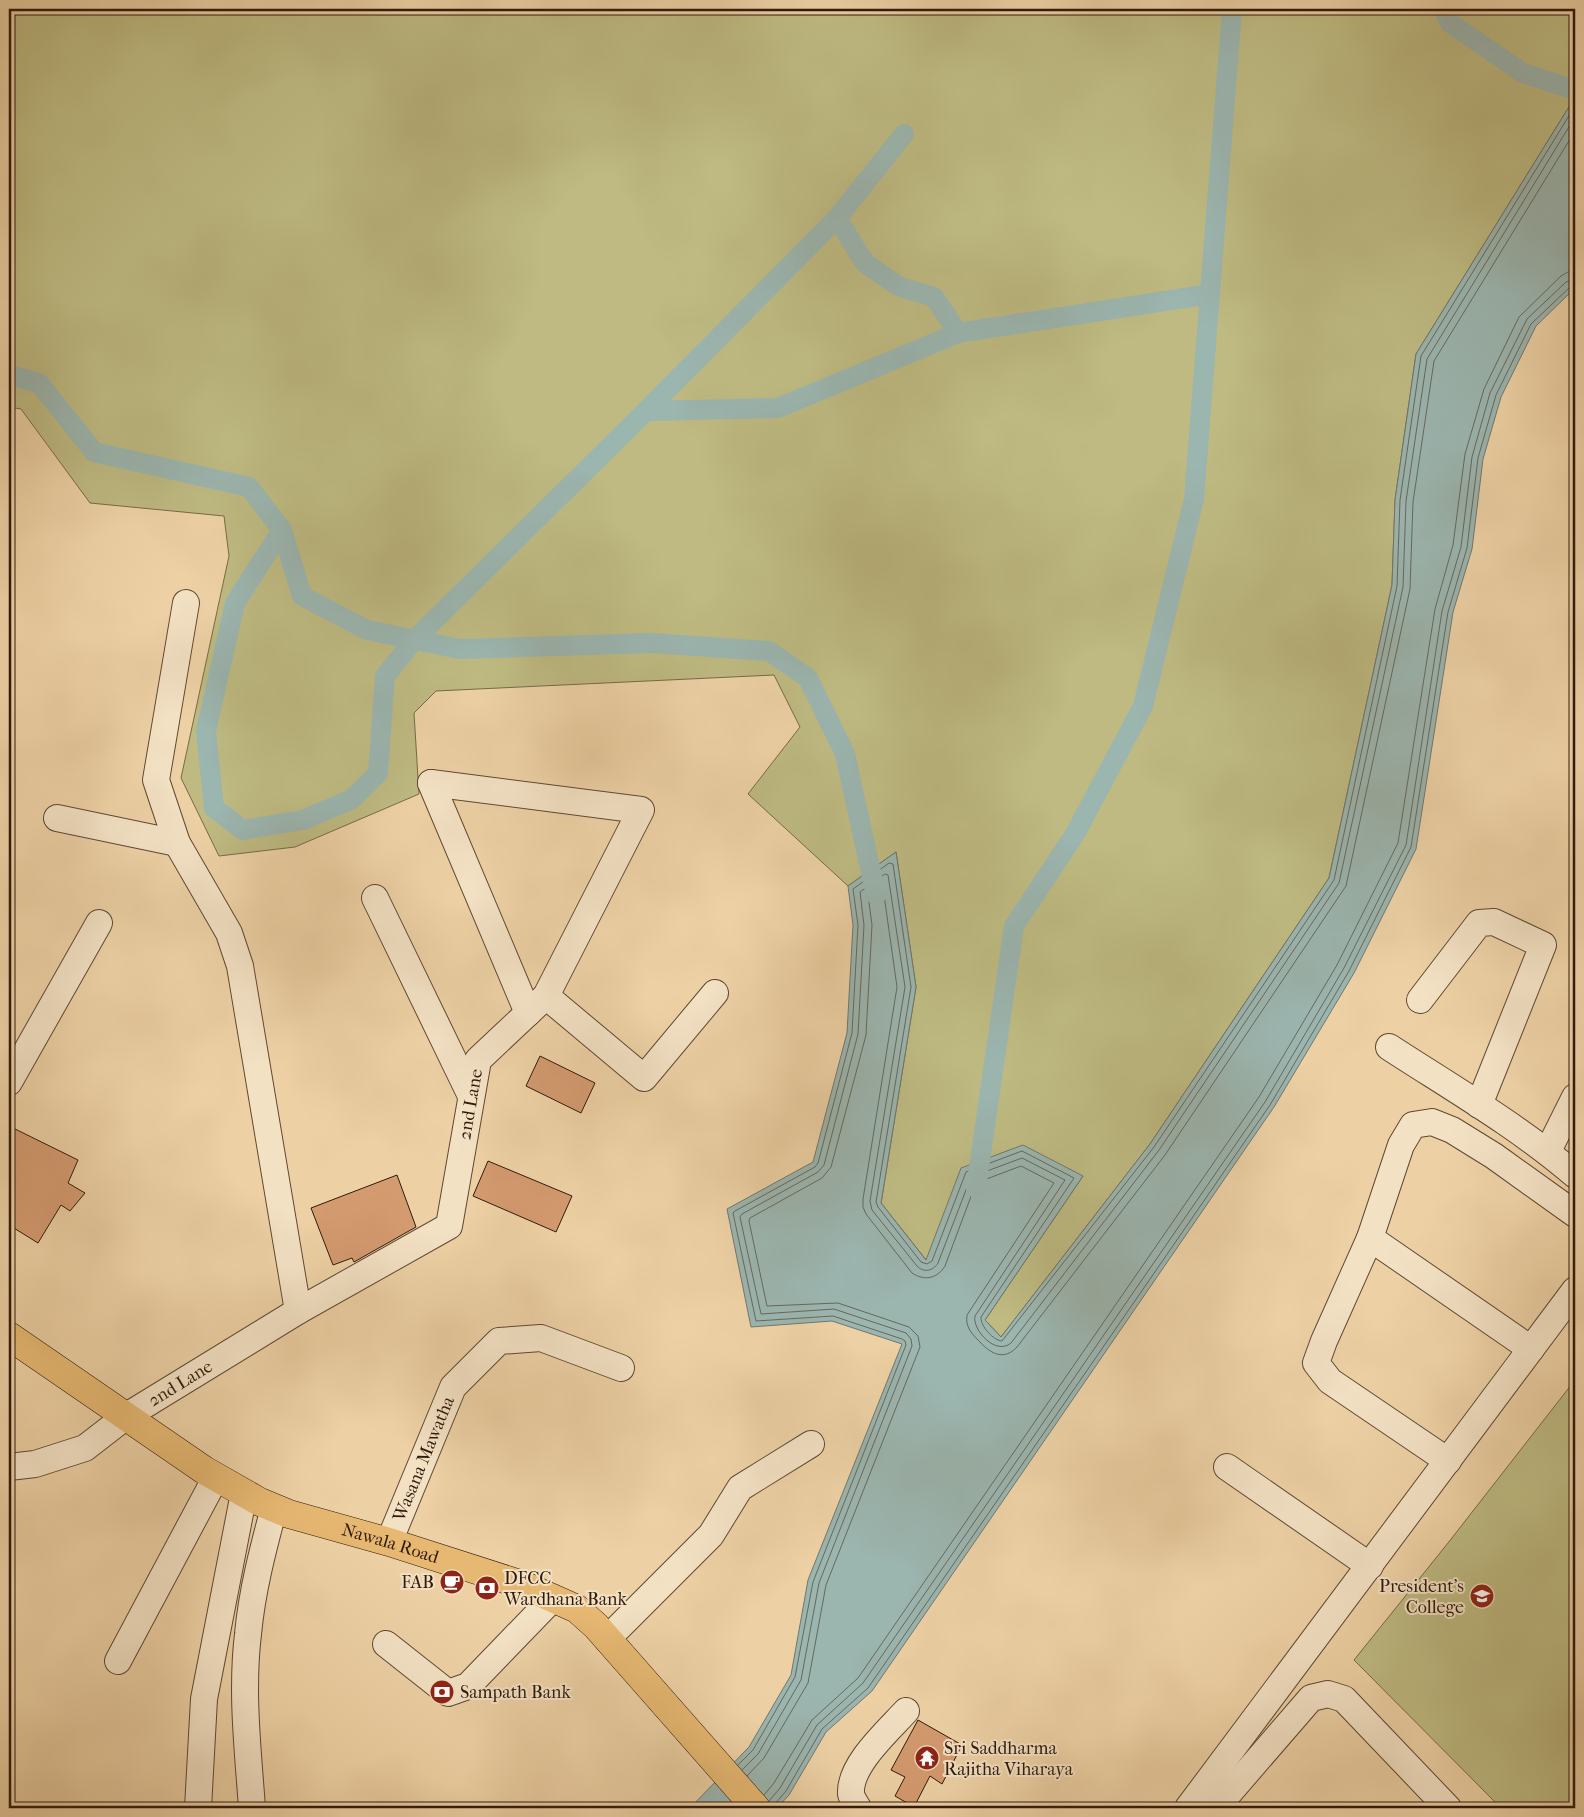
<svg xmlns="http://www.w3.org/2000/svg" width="1584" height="1817" font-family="'IM FELL French Canon',serif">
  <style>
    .green { fill: #beba82; stroke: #776a47 }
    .water { fill: #9bb5af; stroke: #70776e }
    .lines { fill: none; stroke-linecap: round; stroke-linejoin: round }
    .shore { stroke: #66685e; stroke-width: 1 }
    .canal { stroke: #9bb5af; stroke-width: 20 }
    .building { fill: #d49a70; stroke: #301a0c }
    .minor-casing { stroke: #5f4832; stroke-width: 28 }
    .major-casing { stroke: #301a0c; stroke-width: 29 }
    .minor { stroke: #f3e1c4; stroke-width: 26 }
    .major { stroke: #e6b872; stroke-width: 28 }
    .labels { text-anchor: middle; stroke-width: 4; stroke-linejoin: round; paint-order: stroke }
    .street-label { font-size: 18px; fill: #301a0c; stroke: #f3e1c4 }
    .poi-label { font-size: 18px; fill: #301a0c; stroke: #f3e1c4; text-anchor: start }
  </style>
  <rect width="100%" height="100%" fill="#edd1a5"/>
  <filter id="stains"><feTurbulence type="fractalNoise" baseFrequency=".004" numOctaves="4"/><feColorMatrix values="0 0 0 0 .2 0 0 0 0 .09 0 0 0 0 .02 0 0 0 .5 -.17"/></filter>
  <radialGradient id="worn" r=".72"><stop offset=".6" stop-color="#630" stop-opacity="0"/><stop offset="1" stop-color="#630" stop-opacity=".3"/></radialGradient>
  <path class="green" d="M9,9H1575V98L1567,110L1416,354L1395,500L1392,585L1329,878L1150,1144L1001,1337L985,1320L1083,1176L927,1261L881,1203L916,987L896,852L848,886L748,794L800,727L774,675L436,691L414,713L419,794L295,847L219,856L181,778L229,556L224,516L90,503L21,409L9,407Z
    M1575,1380V1808H1501L1354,1660L1448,1543Z"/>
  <path class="water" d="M1575,98V288L1536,326L1501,397L1483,459L1472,549L1453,612L1416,849L1354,973L1274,1107L872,1691L826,1732L789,1795L777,1808H690L749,1747L791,1675L808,1580L902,1344L832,1321L751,1327L727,1209L813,1162L847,1033L853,925L848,886L896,852L916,987L881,1203L926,1260L961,1168L1023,1145L1083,1176L985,1320L1001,1337L1150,1144L1329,878L1392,585L1395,500L1416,354L1567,110Z"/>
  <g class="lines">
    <path class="shore" d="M738,1765L753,1750L795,1677L813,1582L906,1345L905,1341L902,1339L833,1316L756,1321L733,1213L735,1211L815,1167L818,1163L852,1033L858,925L853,889L889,863L893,864L911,987L876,1202L878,1207L921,1262L927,1264L932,1261L966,1172L1022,1151L1074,1178L981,1317C980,1326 994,1341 1002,1341L1154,1147L1334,880L1397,586L1400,500L1421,356L1575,106
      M742,1770L758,1754L801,1680L819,1583L912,1346L911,1339L906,1333L834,1309L761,1314L740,1217L742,1214L818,1172L824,1165L858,1034L864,925L860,892L885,874L888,875L905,987L870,1201L872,1210L917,1266C924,1273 933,1271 938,1263L971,1177L1022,1158L1065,1180L975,1316C972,1330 996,1356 1011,1343L1159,1150L1339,883L1403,587L1406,501L1427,359L1575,117
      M747,1776L764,1758L808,1683L826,1585L920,1347L918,1336L909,1327L838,1303L767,1306L749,1221L750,1218L822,1178L831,1167L866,1035L872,925L868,895L879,887L883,888L897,987L863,1199V1207L866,1214L912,1273C924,1281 937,1279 945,1266L976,1183L1021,1166L1054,1183L967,1315C965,1327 972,1334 980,1342C991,1354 1004,1361 1017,1347L1165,1155L1346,886L1410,589L1413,502L1434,361L1575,131
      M764,1795L774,1783L812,1720L858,1678L1259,1097L1337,965L1398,843L1435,609L1453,545L1465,454L1484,389L1519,317L1561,276L1568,272L1575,271
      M769,1801L780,1788L817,1725L863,1683L1265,1102L1344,968L1406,845L1442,611L1461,547L1472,457L1490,393L1527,319L1566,282L1575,279
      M774,1808L775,1804L786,1791L822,1729L868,1688L1270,1105L1349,971L1411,847L1448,612L1467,548L1478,458L1496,395L1531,324L1570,287L1575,285"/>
    <path class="canal" d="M1443,9L1450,23L1523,73L1575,90
      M837,218L865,263L898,286L934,297L958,333
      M9,375L39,383L94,452L249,487L282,530L302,596L367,630L460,649L652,643L769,651L808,678L845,754L876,895
      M646,411L837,218L904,134
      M282,530L235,603L206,731L214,808L243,830L303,820L352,799L378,773L385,676L414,640L646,411L778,408L958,333L1210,294
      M976,1188L1014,926L1075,834L1143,706L1194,499L1232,9"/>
  </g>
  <path class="building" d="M540,1056L595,1083L581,1113L526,1086Z
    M9,1126L78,1160L68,1183L85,1193L70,1211L61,1205L38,1243L9,1225Z
    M488,1161L572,1196L556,1232L473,1196Z
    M397,1175L416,1227L354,1262L352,1258L333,1265L311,1208Z
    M918,1720L962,1745L942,1784L930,1776L914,1807L895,1796L905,1777L891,1770Z"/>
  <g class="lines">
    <defs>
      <g id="minor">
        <path d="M186,603L156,780L177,843L229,933L240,966L298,1311"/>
        <path d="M431,783L528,1013"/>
        <path d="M57,818L177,843"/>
        <path d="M375,898L471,1096"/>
        <path d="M546,996L644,1078L715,993"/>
        <path d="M1420,1000L1479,923L1494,922L1543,945L1479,1105"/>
        <path d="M1389,1047C1452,1088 1518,1126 1575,1175"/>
        <path d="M9,1082L99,923"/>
        <path d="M1548,1151L1575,1097"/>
        <path d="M1370,1238L1401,1145L1413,1125L1432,1122L1452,1130L1494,1156L1575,1214"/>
        <path d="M1448,1461L1330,1381L1316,1363L1324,1341L1370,1238L1531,1349"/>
        <path id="s1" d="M9,1467L35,1464L85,1448L125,1417L298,1311L449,1226L478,1060L546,996L641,810L431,783"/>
        <path d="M1227,1467L1370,1566"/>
        <path id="s2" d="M389,1542L453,1387L499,1341L541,1338L621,1368"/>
        <path d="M607,1639L711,1535L740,1488L811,1444"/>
        <path d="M386,1644L448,1693L468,1686L553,1598"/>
        <path d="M118,1661L216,1477"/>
        <path d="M198,1808L204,1699L244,1493"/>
        <path d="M252,1808C248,1751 241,1692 248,1634C252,1591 263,1549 274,1508"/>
        <path d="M858,1808C856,1804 852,1799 851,1794C849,1765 888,1731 906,1711"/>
        <path d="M1188,1808L1575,1290"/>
        <path d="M1216,1808L1311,1698L1328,1694L1344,1699L1448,1808"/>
      </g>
      <g id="major">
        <path id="s3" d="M9,1336L204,1470L260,1502L289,1514L389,1542L523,1585L577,1609L596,1626L756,1808"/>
      </g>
    </defs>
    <use href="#minor" class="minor-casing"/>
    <use href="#major" class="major-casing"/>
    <use href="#minor" class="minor"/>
    <use href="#major" class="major"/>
  </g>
  <defs>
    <symbol id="cafe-disc" viewBox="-11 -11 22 22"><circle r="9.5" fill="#8f2418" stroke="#f3e1c4"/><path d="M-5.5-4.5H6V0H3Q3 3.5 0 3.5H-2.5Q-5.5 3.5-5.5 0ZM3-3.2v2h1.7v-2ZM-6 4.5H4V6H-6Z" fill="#fff"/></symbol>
    <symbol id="bank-disc" viewBox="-11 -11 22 22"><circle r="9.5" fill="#8f2418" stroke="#f3e1c4"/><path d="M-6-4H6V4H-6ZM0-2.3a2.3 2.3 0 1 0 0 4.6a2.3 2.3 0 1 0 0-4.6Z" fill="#fff"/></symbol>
    <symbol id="school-disc" viewBox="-11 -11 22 22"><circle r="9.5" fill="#8f2418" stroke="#f3e1c4"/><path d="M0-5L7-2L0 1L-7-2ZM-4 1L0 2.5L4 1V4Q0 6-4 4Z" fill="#fff"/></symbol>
    <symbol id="temple-disc" viewBox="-11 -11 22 22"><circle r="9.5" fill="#8f2418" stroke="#f3e1c4"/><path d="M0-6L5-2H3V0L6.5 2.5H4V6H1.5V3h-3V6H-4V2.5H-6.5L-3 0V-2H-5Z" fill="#fff"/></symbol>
  </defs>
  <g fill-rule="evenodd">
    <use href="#cafe-disc" x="438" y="1568" width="28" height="28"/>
    <use href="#bank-disc" x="473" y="1574" width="28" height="28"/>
    <use href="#school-disc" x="1468" y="1582" width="28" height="28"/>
    <use href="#bank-disc" x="428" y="1678" width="28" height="28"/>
    <use href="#temple-disc" x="913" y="1744" width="28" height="28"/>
  </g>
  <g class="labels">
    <g class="street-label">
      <text dy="6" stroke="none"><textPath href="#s1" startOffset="629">2nd Lane</textPath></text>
      <text dy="6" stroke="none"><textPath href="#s1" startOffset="194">2nd Lane</textPath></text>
      <text dy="6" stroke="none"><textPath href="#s2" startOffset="90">Wasana Mawatha</textPath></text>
      <text dy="6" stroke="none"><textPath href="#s3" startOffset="438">Nawala Road</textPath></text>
    </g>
    <g class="poi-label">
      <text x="504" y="1584">DFCC<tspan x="504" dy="21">Wardhana Bank</tspan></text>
      <text x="434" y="1588" text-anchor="end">FAB</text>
      <text x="1464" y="1592" text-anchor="end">President's<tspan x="1464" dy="21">College</tspan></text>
      <text x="460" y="1698">Sampath Bank</text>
      <text x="944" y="1754">Sri Saddharma<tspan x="944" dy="21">Rajitha Viharaya</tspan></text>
    </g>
  </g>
  <rect width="1584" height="1817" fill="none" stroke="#edd1a5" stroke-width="30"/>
  <rect x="10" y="10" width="1564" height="1797" fill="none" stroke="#301a0c" stroke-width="2.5"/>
  <rect x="15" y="15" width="1554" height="1787" fill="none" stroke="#301a0c"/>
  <rect width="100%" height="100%" filter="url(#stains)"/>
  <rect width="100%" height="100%" fill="url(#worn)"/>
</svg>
